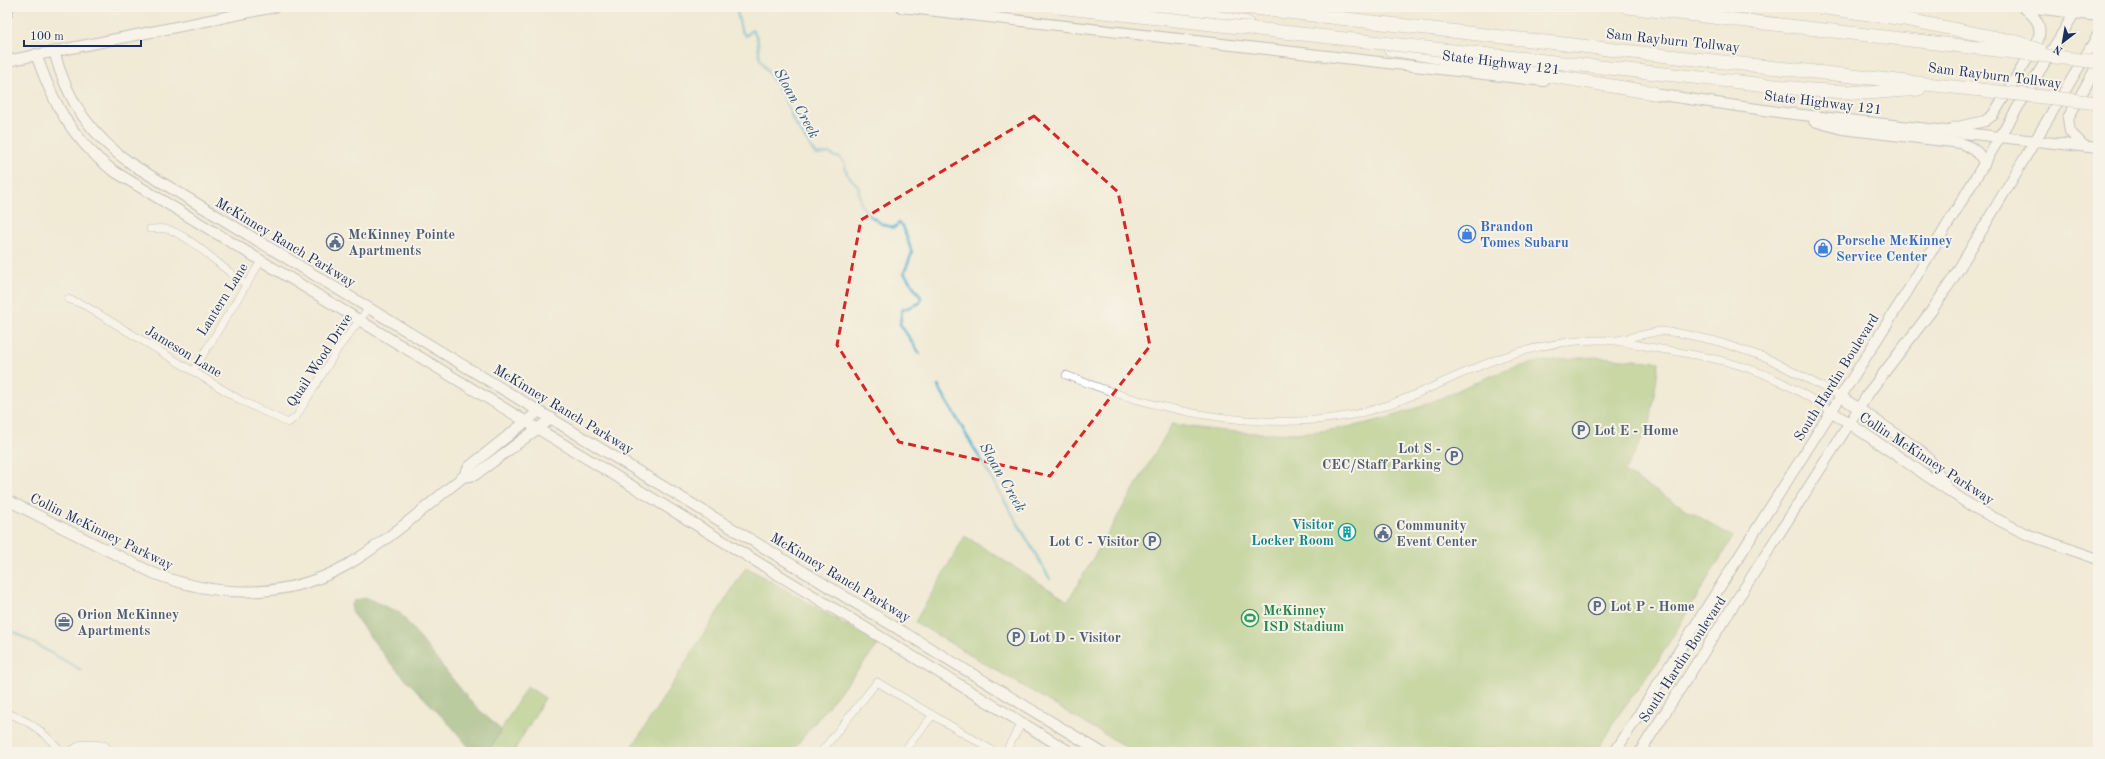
<svg xmlns="http://www.w3.org/2000/svg" width="2105" height="759" font-family="'Old Standard TT',serif">
  <style>
    .green { fill: #99c06c; stroke: #5a7865 }
    .forest { fill: #7aa660; stroke: #4a6a5f }
    .lines { fill: none; stroke-linecap: round; stroke-linejoin: round }
    .stream { stroke: #4dafcc; stroke-width: 2.5 }
    .street-casing { stroke: #868c9a; stroke-width: 8 }
    .secondary-casing { stroke: #868c9a; stroke-width: 12 }
    .highway-casing { stroke: #868c9a; stroke-width: 14 }
    .street { stroke: #fff; stroke-width: 7 }
    .secondary { stroke: #fff; stroke-width: 10 }
    .highway { stroke: #fff; stroke-width: 13 }
    .highway-bridge-casing { stroke: #868c9a; stroke-width: 14; stroke-linecap: butt }
    .highway-bridge { stroke: #fff; stroke-width: 13 }
    .marked { fill: none; stroke: #d62828; stroke-width: 3; stroke-dasharray: 8 5; stroke-linejoin: round }
    .labels { text-anchor: middle; stroke-width: 4; stroke-linejoin: round; paint-order: stroke }
    .street-label { font-size: 14px; fill: #1b2f5e; stroke: #f7f3e8 }
    .shop-label { font-size: 14px; font-weight: bold; fill: #366cbe; stroke: #f7f3e8; text-anchor: start }
    .service-label { font-size: 14px; font-weight: bold; fill: #4e5e75; stroke: #f7f3e8; text-anchor: start }
    .culture-label { font-size: 14px; font-weight: bold; fill: #0d838f; stroke: #f7f3e8; text-anchor: end }
    .leisure-label { font-size: 14px; font-weight: bold; fill: #27864d; stroke: #f7f3e8; text-anchor: start }
    .water-label { font-size: 15px; font-style: italic; fill: #2a557f; stroke: #f7f3e8 }
  </style>
  <rect width="100%" height="100%" fill="#f7f3e8"/>
  <filter id="ink" filterUnits="userSpaceOnUse"><feTurbulence type="fractalNoise" baseFrequency=".025" numOctaves="2"/><feDisplacementMap in="SourceGraphic" scale="8" xChannelSelector="R" yChannelSelector="G"/><feConvolveMatrix kernelMatrix="1 2 1 2 8 2 1 2 1" color-interpolation-filters="sRGB"/></filter>
  <filter id="wash" filterUnits="userSpaceOnUse"><feTurbulence type="fractalNoise" baseFrequency=".012" numOctaves="4" result="noise"/><feDisplacementMap in="SourceGraphic" scale="16" xChannelSelector="R" yChannelSelector="G"/><feGaussianBlur stdDeviation="0.9" result="paint"/><feColorMatrix in="noise" values="0 0 0 0 0 0 0 0 0 0 0 0 0 0 0 0 0 1.4 0 .05"/><feComposite in="paint" operator="in"/></filter>
  <g filter="url(#wash)">
    <rect width="100%" height="100%" fill="#f1ead5"/>
    <path class="green" d="M1599,357L1659,362L1650,425L1624,472L1733,537L1656,664L1617,717L1596,752H1134L915,622L965,536L1068,601L1172,424C1257,438 1337,439 1419,407C1456,393 1490,372 1529,364C1552,359 1575,358 1599,357Z
      M746,567L879,644L791,752H629Z
      M527,686L545,698L515,749L516,752H488Z"/>
    <path class="forest" d="M367,598L400,613L471,702L501,730L488,752H473L452,727L390,663L352,613L351,605L355,600Z"/>
    <g class="lines">
      <path class="stream" d="M736,7L741,30L746,36L752,30L757,37L760,59L785,99L793,120L816,155L829,153L835,157H839L844,162L847,174L858,186L861,205L869,215L882,224L894,228L899,223L903,226L912,253L904,273L921,297L920,303L902,310L900,324L920,354
        M938,386L1050,579
        M7,633L10,630L16,633L81,670"/>
    </g>
  </g>
  <g filter="url(#ink)">
    <g class="lines">
      <defs>
        <path id="street" d="M150,229C155,229 161,228 166,229C190,234 224,271 247,285
          M68,299L84,305L242,401L288,423L296,417L339,347L369,308
          M1618,340L1660,331L1679,333L1716,341L1767,358L1840,396
          M193,371L261,261
          M1066,375C1155,411 1257,433 1352,415C1409,403 1455,373 1509,355C1538,346 1570,340 1600,340C1619,340 1637,345 1655,348C1696,355 1738,361 1775,379C1795,388 1813,400 1831,411
          M7,713C34,723 43,732 62,752
          M69,752L82,744L104,745L111,752
          M821,752L877,682L995,752
          M903,752L933,715
          M1005,752L1022,723"/>
        <path id="secondary" d="M901,7L1544,81
          M2028,7L2098,16
          M7,13L9,7
          M54,51C67,101 91,136 133,165L1101,752
          M36,54C53,103 71,138 112,170L1070,752
          M7,61L275,7
          M1648,93L1785,113L2098,148
          M1814,121L1842,129L1961,143C1972,147 1982,153 1984,165
          M1953,128L1985,121L1993,115L2037,43C2044,26 2036,17 2023,7
          M2085,147L2070,132L2068,118L2098,64
          M1840,396L1918,449L1929,459L1949,490
          M1831,411L1973,507L2026,534L2098,559
          M463,477L475,475L552,418
          M7,500L153,573C216,598 286,600 347,565C388,541 425,507 463,477L469,467L539,411
          M1615,752L1907,292L2078,7
          M1640,752L1870,391L1932,310L1954,277L2098,35"/>
        <path id="highway" d="M1162,7L1247,23
          M1244,7L1659,55L1990,91
          M1627,7L2013,52
          M1819,7L1904,19L2017,42
          M1390,49L1654,93
          M1554,62L1812,90L1868,93L1919,89"/>
      </defs>
      <use href="#street" class="street-casing"/>
      <use href="#secondary" class="secondary-casing"/>
      <use href="#highway" class="highway-casing"/>
      <use href="#street" class="street"/>
      <use href="#secondary" class="secondary"/>
      <use href="#highway" class="highway"/>
      <defs>
        <path id="highway-bridge" d="M1058,7L1554,62
          M2017,42L2039,50
          M2013,52L2098,62
          M1990,91L2098,103"/>
      </defs>
      <use href="#highway-bridge" class="highway-bridge-casing"/>
      <use href="#highway-bridge" class="highway-bridge"/>
    </g>
  </g>
  <path d="M0 0H2105V759H0ZM1034,116L1118,192L1150,346L1050,476L899,442L837,345L861,220Z" fill="#f1ead5" fill-opacity=".55" fill-rule="evenodd"/>
  <path class="marked" d="M1034,116L1118,192L1150,346L1050,476L899,442L837,345L861,220Z"/>
  <defs>
    <symbol id="shop-ring" viewBox="-11 -11 22 22"><circle r="9.5" fill="#f7f3e8" stroke="#3f7fe0" stroke-width="1.5"/><path d="M-5-2.5h2.3a2.7 3.5 0 0 1 5.4 0H5L5.5 6h-11ZM-1.5-2.5h3a1.5 2.3 0 0 0-3 0Z" fill="#3f7fe0"/></symbol>
    <symbol id="civic-ring" viewBox="-11 -11 22 22"><circle r="9.5" fill="#f7f3e8" stroke="#5c6f8a" stroke-width="1.5"/><path d="M-.6-6.5H3V-4.5H.6V-3L4-1V1h2V6H-6V1h2V-1L-.6-3ZM-1.2 2.5V6h2.4V2.5Z" fill="#5c6f8a"/></symbol>
    <symbol id="parking-ring" viewBox="-11 -11 22 22"><circle r="9.5" fill="#f7f3e8" stroke="#5c6f8a" stroke-width="1.5"/><path d="M-3.5-5.5H1a3.5 3.5 0 0 1 0 7H-1V5.5H-3.5ZM-1-3.4V-.6H.8a1.4 1.4 0 0 0 0-2.8Z" fill="#5c6f8a"/></symbol>
    <symbol id="building-ring" viewBox="-11 -11 22 22"><circle r="9.5" fill="#f7f3e8" stroke="#0f9aa8" stroke-width="1.5"/><path d="M-4-6H4V6H1V3H-1V6H-4ZM-2.5-4.3h1.7v1.8h-1.7ZM.8-4.3h1.7v1.8H.8ZM-2.5-1h1.7V.8h-1.7ZM.8-1h1.7V.8H.8Z" fill="#0f9aa8"/></symbol>
    <symbol id="stadium-ring" viewBox="-11 -11 22 22"><circle r="9.5" fill="#f7f3e8" stroke="#2e9e5b" stroke-width="1.5"/><path d="M0-5a6.5 5 0 1 0 0 10a6.5 5 0 1 0 0-10ZM-3.5-1.8h7v3.6h-7Z" fill="#2e9e5b"/></symbol>
    <symbol id="office-ring" viewBox="-11 -11 22 22"><circle r="9.5" fill="#f7f3e8" stroke="#5c6f8a" stroke-width="1.5"/><path d="M-6-3h4V-5.5h4V-3h4V5H-6ZM-1-4.5V-3h2v-1.5ZM-6 0V1H6V0Z" fill="#5c6f8a"/></symbol>
  </defs>
  <g fill-rule="evenodd">
    <use href="#shop-ring" x="1457" y="224" width="20" height="20"/>
    <use href="#civic-ring" x="325" y="232" width="20" height="20"/>
    <use href="#shop-ring" x="1813" y="238" width="20" height="20"/>
    <use href="#parking-ring" x="1571" y="420" width="20" height="20"/>
    <use href="#parking-ring" x="1444" y="446" width="20" height="20"/>
    <use href="#building-ring" x="1337" y="522" width="20" height="20"/>
    <use href="#civic-ring" x="1373" y="523" width="20" height="20"/>
    <use href="#parking-ring" x="1142" y="531" width="20" height="20"/>
    <use href="#parking-ring" x="1587" y="596" width="20" height="20"/>
    <use href="#stadium-ring" x="1240" y="608" width="20" height="20"/>
    <use href="#office-ring" x="54" y="612" width="20" height="20"/>
    <use href="#parking-ring" x="1006" y="627" width="20" height="20"/>
  </g>
  <g class="labels">
    <g class="street-label">
      <text transform="translate(1673 40) rotate(6)" y="5">Sam Rayburn Tollway</text>
      <text transform="translate(1501 62) rotate(7)" y="5">State Highway 121</text>
      <text transform="translate(1995 75) rotate(7)" y="5">Sam Rayburn Tollway</text>
      <text transform="translate(1823 102) rotate(7)" y="5">State Highway 121</text>
      <text transform="translate(286 242) rotate(31)" y="5">McKinney Ranch Parkway</text>
      <text transform="translate(222 299) rotate(-58)" y="5">Lantern Lane</text>
      <text transform="translate(184 351) rotate(31)" y="5">Jameson Lane</text>
      <text transform="translate(319 360) rotate(-57)" y="5">Quail Wood Drive</text>
      <text transform="translate(1836 377) rotate(-58)" y="5">South Hardin Boulevard</text>
      <text transform="translate(564 409) rotate(31)" y="5">McKinney Ranch Parkway</text>
      <text transform="translate(1927 458) rotate(33)" y="5">Collin McKinney Parkway</text>
      <text transform="translate(102 531) rotate(26)" y="5">Collin McKinney Parkway</text>
      <text transform="translate(841 577) rotate(31)" y="5">McKinney Ranch Parkway</text>
      <text transform="translate(1682 659) rotate(-57)" y="5">South Hardin Boulevard</text>
    </g>
    <g class="shop-label">
      <text x="1480" y="231">Brandon<tspan x="1480" dy="16">Tomes Subaru</tspan></text>
      <text x="1836" y="245">Porsche McKinney<tspan x="1836" dy="16">Service Center</tspan></text>
    </g>
    <g class="service-label">
      <text x="348" y="239">McKinney Pointe<tspan x="348" dy="16">Apartments</tspan></text>
      <text x="1594" y="435">Lot E - Home</text>
      <text x="1441" y="453" text-anchor="end">Lot S -<tspan x="1441" dy="16">CEC/Staff Parking</tspan></text>
      <text x="1396" y="530">Community<tspan x="1396" dy="16">Event Center</tspan></text>
      <text x="1139" y="546" text-anchor="end">Lot C - Visitor</text>
      <text x="1610" y="611">Lot P - Home</text>
      <text x="77" y="619">Orion McKinney<tspan x="77" dy="16">Apartments</tspan></text>
      <text x="1029" y="642">Lot D - Visitor</text>
    </g>
    <g class="culture-label">
      <text x="1334" y="529">Visitor<tspan x="1334" dy="16">Locker Room</tspan></text>
    </g>
    <g class="leisure-label">
      <text x="1263" y="615">McKinney<tspan x="1263" dy="16">ISD Stadium</tspan></text>
    </g>
    <g class="water-label">
      <text transform="translate(797 103) rotate(61)" y="5">Sloan Creek</text>
      <text transform="translate(1003 477) rotate(60)" y="5">Sloan Creek</text>
    </g>
  </g>
  <rect width="2105" height="759" fill="none" stroke="#f7f3e8" stroke-width="24"/>
  <g transform="translate(2063 42) rotate(211)" stroke="#f7f3e8" stroke-width="3" paint-order="stroke">
  <path d="M0-3L7 15L0 10L-7 15Z" fill="#1b2f5e"/>
  <text y="-6" font-size="11" font-weight="bold" text-anchor="middle" fill="#1b2f5e">N</text>
  </g>
  <path d="M24 40v6h117v-6" fill="none" stroke="#1b2f5e" stroke-width="2"/>
  <text x="30" y="40" font-size="12" fill="#1b2f5e" stroke="#f7f3e8" stroke-width="3" paint-order="stroke">100 m</text>
</svg>
